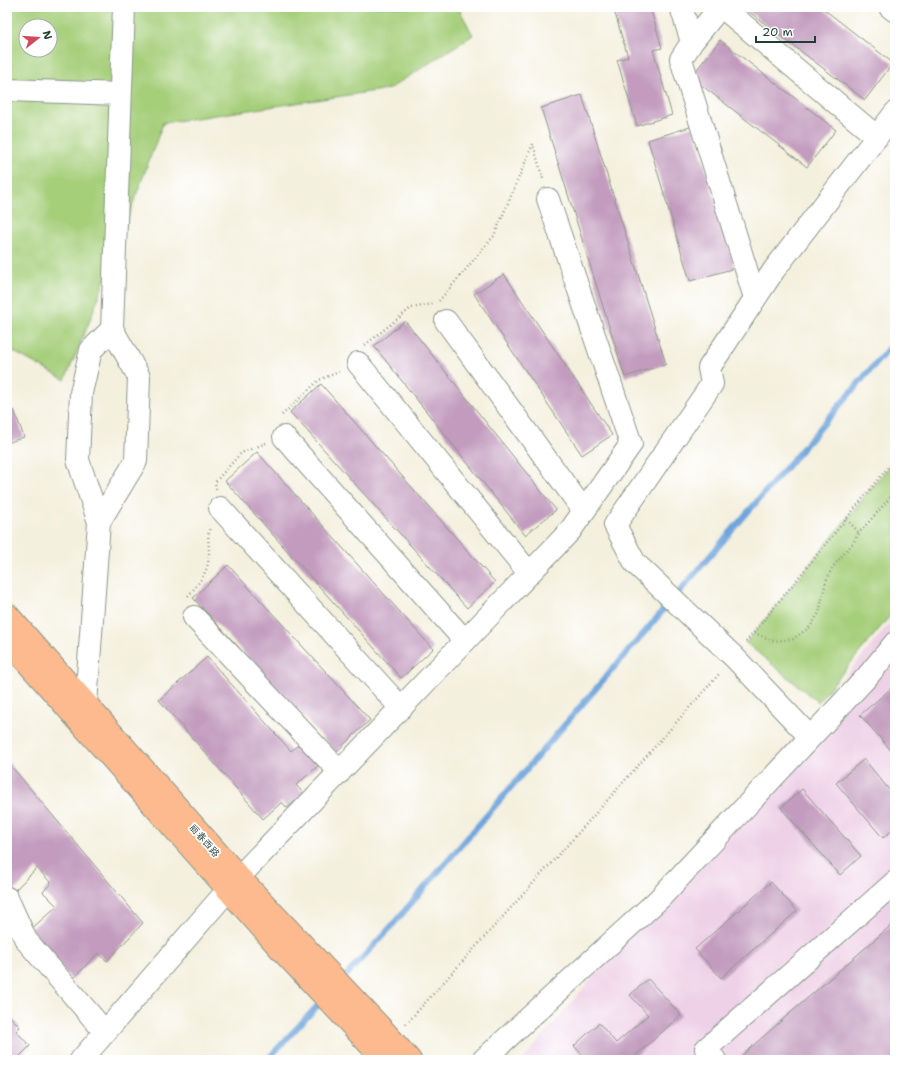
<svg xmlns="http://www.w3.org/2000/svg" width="902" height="1067" font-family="'Shantell Sans','LXGW WenKai TC',sans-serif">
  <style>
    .built { fill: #eed0e7 }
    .green { fill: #a6cf7a; stroke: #628657; fill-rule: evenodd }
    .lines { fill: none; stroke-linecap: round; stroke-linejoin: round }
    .stream { stroke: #6ea5dc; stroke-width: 6 }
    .building { fill: #c29bbe }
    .minor-casing { stroke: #8a9689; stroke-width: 24 }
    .major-casing { stroke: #8a9689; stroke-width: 24 }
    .path { stroke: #8a9689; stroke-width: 2.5; stroke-dasharray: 1 3; stroke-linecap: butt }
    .minor { stroke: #fff; stroke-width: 22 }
    .major { stroke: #fcba8e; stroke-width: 22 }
    .labels { text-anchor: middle; stroke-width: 3.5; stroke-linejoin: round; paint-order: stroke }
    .street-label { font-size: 10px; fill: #1f3d34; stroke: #fff }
  </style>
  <rect width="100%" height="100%" fill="#fff"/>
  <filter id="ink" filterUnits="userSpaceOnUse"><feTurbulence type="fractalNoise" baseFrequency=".025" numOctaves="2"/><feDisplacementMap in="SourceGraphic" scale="8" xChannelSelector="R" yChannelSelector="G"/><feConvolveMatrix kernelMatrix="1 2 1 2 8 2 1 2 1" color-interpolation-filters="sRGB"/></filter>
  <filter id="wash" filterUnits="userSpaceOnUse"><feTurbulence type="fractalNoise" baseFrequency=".012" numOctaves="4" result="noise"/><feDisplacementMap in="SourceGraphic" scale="16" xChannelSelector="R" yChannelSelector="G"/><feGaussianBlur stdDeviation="0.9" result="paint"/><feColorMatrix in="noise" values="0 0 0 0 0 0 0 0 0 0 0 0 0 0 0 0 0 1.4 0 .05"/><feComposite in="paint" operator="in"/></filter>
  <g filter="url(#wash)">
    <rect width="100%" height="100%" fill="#f4f0de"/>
    <path class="built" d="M895,617V1060H523Z"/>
    <path class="green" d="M7,7H458L473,35L389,89L163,123L90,320L65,380L7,348ZM26,26H50V50H26Z
      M895,459V610L818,702L746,643Z"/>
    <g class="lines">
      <path class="stream" d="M341,981L389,929L895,341
        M267,1060L322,1001"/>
    </g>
    <g id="blocks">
      <path class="building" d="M613,7H650L662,48L653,50L672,115L637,126L617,60L628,57Z
        M751,7H821L893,63L865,100L748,11Z
        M720,40L836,130L807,167L691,77Z
        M582,95L666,364L625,377L541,108Z
        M693,126L735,268L690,281L648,140Z
        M504,274L612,435L582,455L474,294Z
        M405,321L556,510L525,535L374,346Z
        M321,384L495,582L467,608L290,412Z
        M14,410L24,437L7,443V412Z
        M257,452L433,649L401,678L225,481Z
        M228,565L370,720L336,752L193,598Z
        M207,657L291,751L299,744L318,766L296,785L304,794L287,808L282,802L263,819L159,700Z
        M895,685V755L860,715Z
        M864,759L895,797V828L883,838L836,783Z
        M7,761L143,923L107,961L98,953L72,980L29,931L57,906L43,892L51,883L37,868L14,891L7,883V840L10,837L7,834Z
        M802,789L861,856L840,875L781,808Z
        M771,882L797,911L721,978L695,949Z
        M895,922V1060H744L741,1056Z
        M648,979L681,1015L631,1060H587L574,1046L599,1023L616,1043L648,1015L630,995Z
        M7,1013L20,1027L16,1031L30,1046L16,1060H14L12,1058L10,1060H7Z"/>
    </g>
  </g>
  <g filter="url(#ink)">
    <use href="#blocks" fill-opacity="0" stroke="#8a9689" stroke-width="1"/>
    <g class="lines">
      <defs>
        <path id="minor" d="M681,7L692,42L720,7
          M722,7L877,137
          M890,7L895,11
          M692,42L681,59L755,298
          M7,90L120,94
          M446,321L584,511
          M112,329L124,7
          M358,363L529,573
          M284,437L465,641
          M220,508L401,708
          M194,617L340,772
          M86,704L99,522L78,460L81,393L91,350L112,329L139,377L136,461L99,522
          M810,737L734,657L635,563L615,525L712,384L709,368L774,270L895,113
          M7,898L26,940L105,1032
          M81,1060L239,877L570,531L631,444L548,199
          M483,1060L659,899L866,678L895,643
          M715,1060L706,1049L895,882"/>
        <path id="major" d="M7,614L239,877L386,1033L410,1060
          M7,640L282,951L384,1060"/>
      </defs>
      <use href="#minor" class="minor-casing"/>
      <use href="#major" class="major-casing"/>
      <path class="path" d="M439,301L494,236L533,144L543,179
        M365,345L411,308L433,304
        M282,415L319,380L339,372
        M216,489L215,482L241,453L266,443
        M847,519L859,533
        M188,596C199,583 209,572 209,553C209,545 207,535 210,528
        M754,633L774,641L793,639L810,627L819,613L826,581L832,568L853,543L859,533L895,492
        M746,642L895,459
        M406,1024L573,839L720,673"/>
      <use href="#minor" class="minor"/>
      <use href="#major" class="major"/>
    </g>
  </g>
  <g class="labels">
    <g class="street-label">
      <text transform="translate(205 840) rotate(49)" y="4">丽春西路</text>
    </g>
  </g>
  <rect width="902" height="1067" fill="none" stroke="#fff" stroke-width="24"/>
  <g transform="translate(38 38) rotate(73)"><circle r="19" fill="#ffffff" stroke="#a5b1ae"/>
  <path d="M0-3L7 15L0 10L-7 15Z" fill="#d1495b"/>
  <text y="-6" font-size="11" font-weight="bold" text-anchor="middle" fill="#1f3d34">N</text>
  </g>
  <path d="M756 36v6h59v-6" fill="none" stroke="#1f3d34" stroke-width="2"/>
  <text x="762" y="36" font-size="12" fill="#1f3d34" stroke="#ffffff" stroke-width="3" paint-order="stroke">20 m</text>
</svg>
